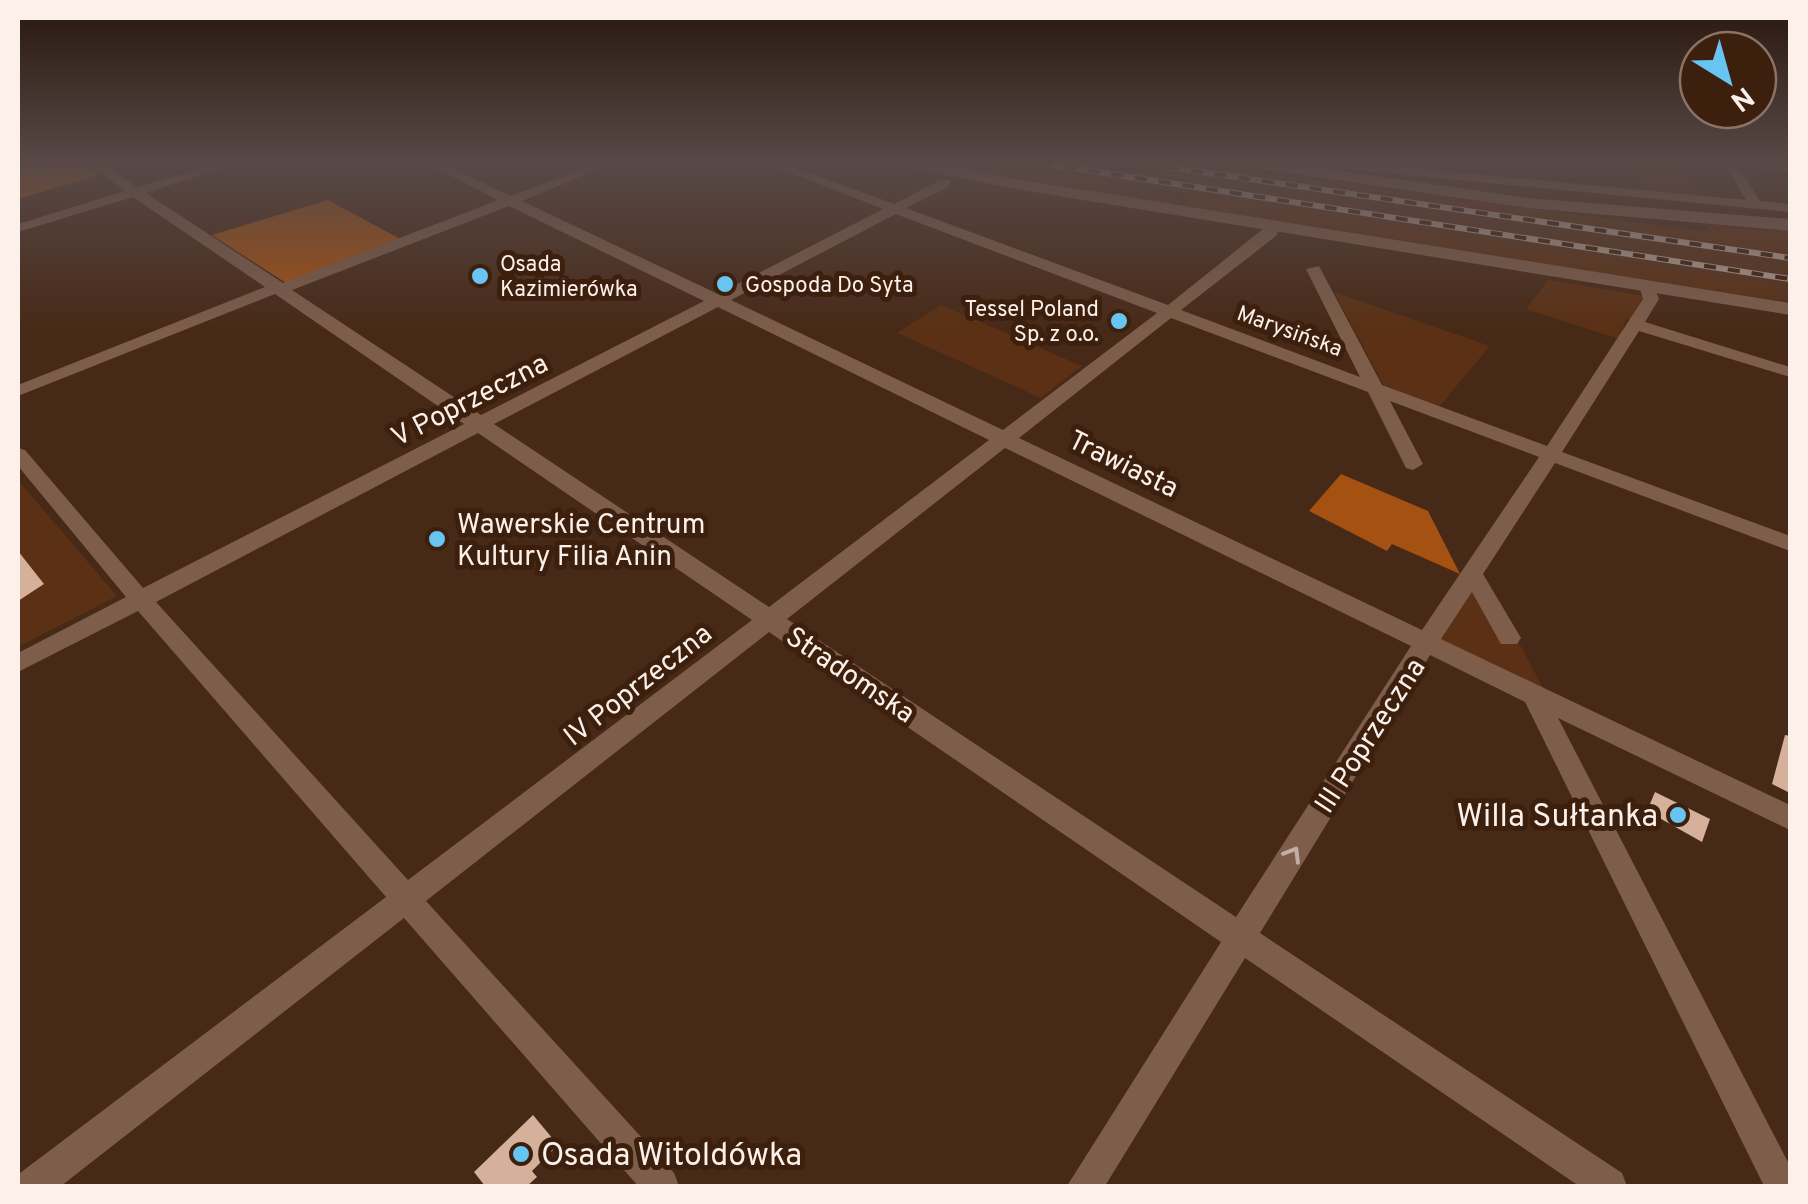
<svg xmlns="http://www.w3.org/2000/svg" width="1808" height="1204" font-family="Overpass,sans-serif">
  <style>
    .built { fill: #55311b }
    .green { fill: #5b3014 }
    .forest { fill: #a45112 }
    .building { fill: #d5b09a }
    .lines { fill: none; stroke-linecap: round; stroke-linejoin: round }
    .street { fill: #7e5d4a; fill-rule: evenodd }
    .secondary { fill: #7e5d4a; fill-rule: evenodd }
    .rail-casing { stroke: #b29e94; stroke-width: 6 }
    .rail { stroke: #3c1f0d; stroke-width: 4; stroke-dasharray: 12; stroke-linecap: butt }
    .oneway { stroke: #c3aea2 }
    .poi-dot { fill: #68c4f0; stroke: #3c1f0d; stroke-width: 4 }
    .labels { text-anchor: middle; stroke-width: 10; stroke-linejoin: round; paint-order: stroke }
    .far-poi-label { font-size: 22px; fill: #fcf0ea; stroke: #3c1f0d; text-anchor: start }
    .far-street-label { font-size: 22px; fill: #fcf0ea; stroke: #3c1f0d }
    .street-label { font-size: 28px; fill: #fcf0ea; stroke: #3c1f0d }
    .poi-label { font-size: 28px; fill: #fcf0ea; stroke: #3c1f0d; text-anchor: start }
    .near-poi-label { font-size: 32px; fill: #fcf0ea; stroke: #3c1f0d; text-anchor: end }
  </style>
  <rect width="100%" height="100%" fill="#472917"/>
  <path class="built" d="M992,163H1158L1790,254V301L1775,299L1748,281Z
    M1631,163H1678L1700,196L1646,191Z"/>
  <path class="green" d="M933,163H992L1096,177L1094,181L1171,193L1177,199L1172,205Z
    M1200,165L1702,231L1708,228L1703,224L1790,232V254L1247,176L1199,168Z
    M1187,192L1748,281L1769,285L1775,299L1790,303L1183,206Z
    M1548,280L1644,296L1631,319H1626L1619,339L1526,309Z
    M1334,292L1490,346L1439,407L1384,386Z
    M941,305L1082,366L1041,398L897,333Z
    M18,480L117,596L18,647Z
    M1474,590L1517,639L1543,688L1440,640Z"/>
  <path class="forest" d="M47,163H81L99,175L18,199V171Z
    M328,200L402,240L286,283L212,235Z
    M1341,474L1428,511L1460,574L1392,544L1387,551L1309,511Z"/>
  <path class="building" d="M18,551L44,584L18,601Z
    M1785,735L1790,736V793L1772,784Z
    M1655,792L1710,819L1702,842L1647,811Z
    M533,1115L558,1145L532,1171L537,1177L527,1186H485L474,1172Z"/>
  <g class="lines">
    <path class="street" d="M86,163H100L137,187L219,163H237L146,193L283,283L498,200L426,163H441L511,196L597,163H613L522,201L718,294L883,209L766,163H783L894,204L940,180H950V186L906,208L1168,305L1273,221L1280,225L1276,236L1181,310L1360,377L1306,269L1319,266L1382,385L1547,446L1643,299L1639,285L1652,282L1659,299L1645,322L1790,367V377L1639,331L1562,452L1790,536V551L1555,463L1483,574L1521,638L1517,644H1501L1472,592L1441,639L1790,805V830L1558,718L1790,1166V1186H1764L1525,702L1430,655L1260,933L1622,1173L1627,1186H1579L1245,958L1105,1186H1067L1221,942L769,632L426,901L674,1173L679,1186H638L404,918L61,1186H18L20,1173L386,897L138,611L18,672V653L126,597L18,466V448L25,450L143,588L464,424L275,294L18,396V385L265,287L133,197L18,232V224L125,191ZM509,206L704,301L481,415L292,290ZM896,214L1157,313L1003,430L731,300ZM718,307L989,440L769,607L494,424ZM1171,318L1368,392L1406,468L1413,470L1423,464L1390,401L1539,457L1422,630L1019,438ZM478,433L752,620L408,880L156,602ZM1005,448L1411,646L1236,917L787,619Z
      M1319,163H1360L1746,200L1724,163H1790V171L1738,166L1760,201L1790,204V212L1325,167Z"/>
    <path class="secondary" d="M908,163H938L1010,178L1790,303V315L1010,188L910,167Z
      M1246,163H1286L1528,198L1790,219V231L1528,208L1254,168Z"/>
    <defs>
      <path id="rail" d="M1040,163L1790,279
        M1167,167L1790,258"/>
    </defs>
    <use href="#rail" class="rail-casing"/>
    <use href="#rail" class="rail"/>
  </g>
  <defs><path id="oneway-chevron" d="M-2-3.5L2.5 0L-2 3.5" fill="none" stroke-width="1.6" stroke-linecap="round" stroke-linejoin="round" transform="scale(2.5)"/></defs>
  <use class="oneway" href="#oneway-chevron" transform="translate(1293 854) rotate(-59)"/>
  <linearGradient id="sky" x2="0" y2="1"><stop stop-color="#27170d"/><stop offset="0.49" stop-color="#584947"/><stop offset="1" stop-color="#584947" stop-opacity="0"/></linearGradient>
  <rect width="1808" height="331" fill="url(#sky)"/>
  <g class="poi-dot">
    <circle cx="480" cy="276" r="10"/>
    <circle cx="725" cy="284" r="10"/>
    <circle cx="1119" cy="321" r="10"/>
    <circle cx="437" cy="539" r="10"/>
    <circle cx="1678" cy="815" r="10"/>
    <circle cx="521" cy="1154" r="10"/>
  </g>
  <g class="labels">
    <g class="far-poi-label">
      <text x="500" y="271">Osada<tspan x="500" dy="25">Kazimierówka</tspan></text>
      <text x="745" y="292">Gospoda Do Syta</text>
      <text x="1099" y="316" text-anchor="end">Tessel Poland<tspan x="1099" dy="25">Sp. z o.o.</tspan></text>
    </g>
    <g class="far-street-label">
      <text transform="translate(1290 330) rotate(20)" y="8">Marysińska</text>
    </g>
    <g class="street-label">
      <text transform="translate(469 399) rotate(-27)" y="10">V Poprzeczna</text>
      <text transform="translate(1124 463) rotate(26)" y="10">Trawiasta</text>
      <text transform="translate(851 674) rotate(34)" y="10">Stradomska</text>
      <text transform="translate(637 684) rotate(-38)" y="10">IV Poprzeczna</text>
      <text transform="translate(1369 735) rotate(-57)" y="10">III Poprzeczna</text>
    </g>
    <g class="poi-label">
      <text x="457" y="533">Wawerskie Centrum<tspan x="457" dy="32">Kultury Filia Anin</tspan></text>
    </g>
    <g class="near-poi-label">
      <text x="1658" y="826">Willa Sułtanka</text>
      <text x="541" y="1165" text-anchor="start">Osada Witoldówka</text>
    </g>
  </g>
  <rect width="1808" height="1204" fill="none" stroke="#fcf0ea" stroke-width="40"/>
  <g transform="translate(1728 80) rotate(143)"><circle r="48" fill="#3c1f0d" stroke="#897365" stroke-width="2.5"/>
  <path d="M0-8L18 38L0 25L-18 38Z" fill="#68c4f0"/>
  <text y="-15" font-size="28" font-weight="bold" text-anchor="middle" fill="#fcf0ea">N</text>
  </g>
</svg>
